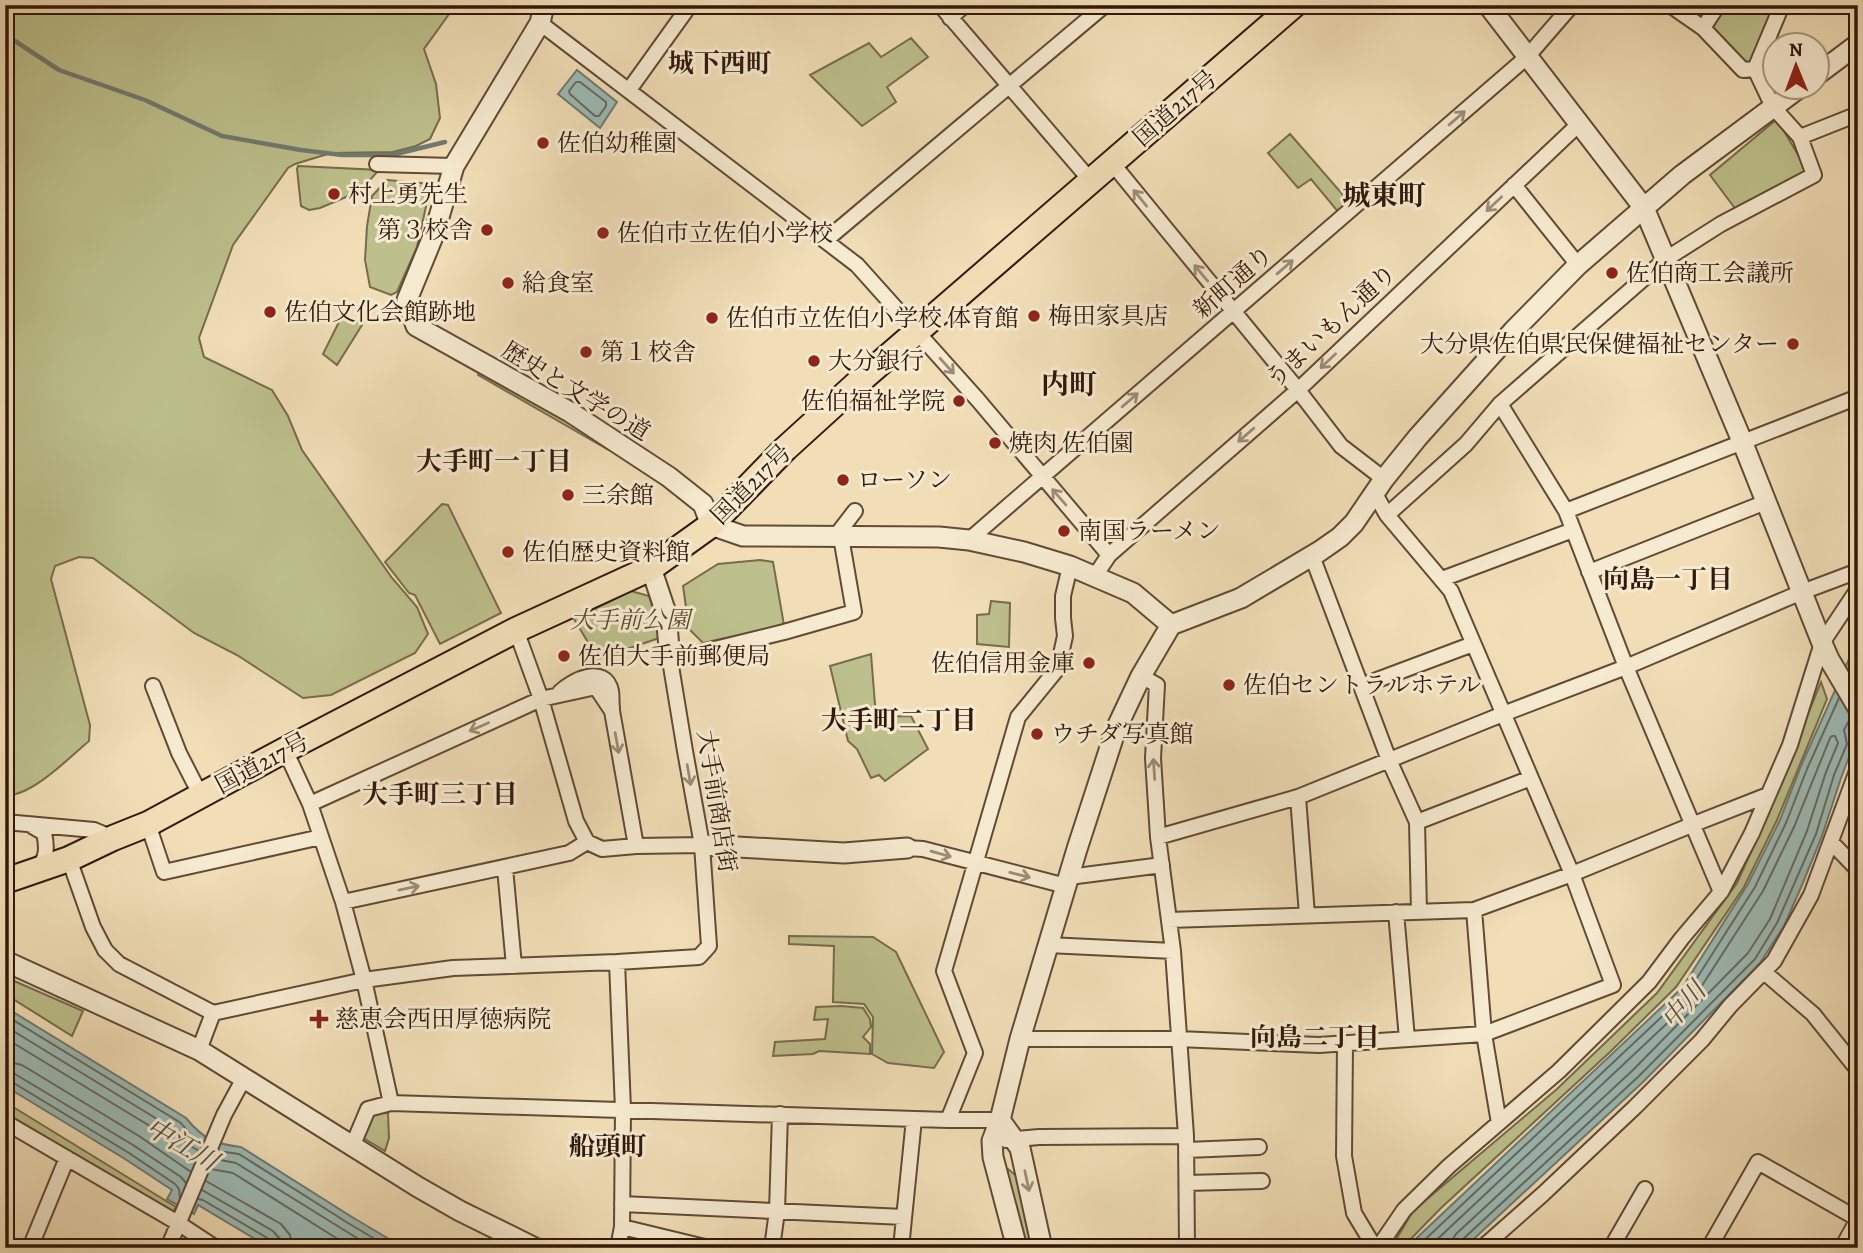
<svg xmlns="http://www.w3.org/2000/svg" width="1863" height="1253" font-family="Alegreya,'Noto Serif JP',serif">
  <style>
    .green { fill: #bdc08c; stroke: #776c4c; stroke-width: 2 }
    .water { fill: #9cbbb6; stroke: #717a72; stroke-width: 2 }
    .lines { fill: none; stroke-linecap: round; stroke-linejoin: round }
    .shore { stroke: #666a60; stroke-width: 2 }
    .stream { stroke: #717a72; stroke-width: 4.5 }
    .minor-casing { stroke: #614a36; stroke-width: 18 }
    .tertiary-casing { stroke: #614a36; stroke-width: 23 }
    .trunk-casing { stroke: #31180b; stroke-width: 28 }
    .minor { stroke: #f6ead0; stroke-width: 14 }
    .tertiary { stroke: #f6ead0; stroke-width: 19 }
    .trunk { stroke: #f1deb7; stroke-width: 24 }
    .oneway { stroke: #9d8c77 }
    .poi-dot { fill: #8f2418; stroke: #f6ead0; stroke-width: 2.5 }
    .labels { text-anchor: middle; stroke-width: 6; stroke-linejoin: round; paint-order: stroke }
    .street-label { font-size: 24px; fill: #31180b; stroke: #f6ead0 }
    .poi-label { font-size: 24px; fill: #31180b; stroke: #f6ead0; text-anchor: start }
    .park-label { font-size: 24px; font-style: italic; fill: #5b4a32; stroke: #f6ead0 }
    .neighbourhood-label { font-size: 26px; font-weight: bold; fill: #31180b; stroke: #f6ead0 }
    .water-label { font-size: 26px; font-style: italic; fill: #565147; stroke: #f6ead0 }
    .quarter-label { font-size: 28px; font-weight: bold; fill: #31180b; stroke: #f6ead0 }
  </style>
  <rect width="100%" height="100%" fill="#f1deb7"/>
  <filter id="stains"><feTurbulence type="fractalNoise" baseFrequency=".00286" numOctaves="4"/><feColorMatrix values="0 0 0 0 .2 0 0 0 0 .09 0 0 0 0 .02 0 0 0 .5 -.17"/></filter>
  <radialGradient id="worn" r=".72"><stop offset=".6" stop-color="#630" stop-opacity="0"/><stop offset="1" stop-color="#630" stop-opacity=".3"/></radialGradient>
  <path class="green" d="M5,5H449L452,10L424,49L436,84L440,118L430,139L416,146L393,152L331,153L295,164L288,168L233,245L199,338L204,357L272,390L288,416L302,450L392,578L417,607L428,634L415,653L331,695L303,698L237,655L194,633L93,558L79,557L55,566L51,579L90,725L89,741C70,757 30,798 5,795Z
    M1722,5H1775L1753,65L1745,66L1707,27Z
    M911,38L928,57L887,87L896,102L862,126L810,75L869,43L881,57Z
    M1777,119L1808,172L1737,211L1710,175Z
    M1290,134L1351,204L1339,213L1311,179L1298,188L1268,153Z
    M298,166L379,170L360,191L346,197L320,208L309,210L301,206L297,169Z
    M387,180L431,184L417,247L397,292L391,295L370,287L365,260L367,226L372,196Z
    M343,314L362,325L337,365L323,354Z
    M481,370L611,444L607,449L478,375Z
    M442,504L448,505L501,613L440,644L415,595L409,593L385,562Z
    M760,560L773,562L784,625L703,643L689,629L683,586L718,564Z
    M631,591L649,596L662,637L598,659L574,619Z
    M991,601L1010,603L1009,647L977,644V615L989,614Z
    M871,654L876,717L911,716L928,749L885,781L879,775L871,778L857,749L848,741L830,666Z
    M1821,682L1827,699L1777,820L1744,887L1676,987L1610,1052L1441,1208L1402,1248H1391L1413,1211L1557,1089L1657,993L1737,883L1762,828Z
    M789,936L873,937L896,952L944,1052L934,1068L888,1063L872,1054L873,1017L864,1004L833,1002L834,946L789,944Z
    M5,977L83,1011L72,1036L5,994Z
    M841,1006L863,1008L870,1019L871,1027L863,1037L870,1044V1054L819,1051L813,1054L773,1056L775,1042L825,1039L828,1019L814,1020L816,1007Z
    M5,1102L176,1207L170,1218L5,1118Z
    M376,1113H388L389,1138L385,1151L360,1136Z
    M1008,1169L1019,1178L1035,1248H1021L1003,1172Z"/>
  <path class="water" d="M577,70L617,102L600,128L558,94Z
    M1858,639V716L1851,731L1854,744L1841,778L1822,836L1802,885L1784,926L1760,963L1644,1081L1464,1248H1406L1682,988L1748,884L1780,820L1801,766Z
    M5,1007L186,1118C203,1139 215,1144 241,1147L352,1217L404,1248H270L198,1205L194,1214L167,1199L172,1190L125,1159L5,1086Z"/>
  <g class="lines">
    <path class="shore" d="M576,82H580L606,102V106L599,116H595L570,94L569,91Z
      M5,1015L181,1123L193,1138L203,1143
      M5,1026L175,1130L187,1144L199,1151
      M5,1038L168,1137L180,1152L195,1161
      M5,1061L22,1065L139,1136L191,1172
      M5,1072L15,1074L133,1145L181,1177L186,1183
      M5,1081L12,1082L129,1153L175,1184L179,1189L180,1198
      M218,1151L239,1154L348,1223L390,1248
      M215,1159L236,1163L373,1248
      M211,1169L233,1173L352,1248
      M206,1181L281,1224L290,1235L292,1248
      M202,1190L273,1231L280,1239L281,1248
      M198,1199L203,1200L269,1239L272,1243V1248
      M1416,1248L1688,992L1755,887L1786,823L1807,769L1839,698
      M1428,1248L1694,998L1763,891L1794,827L1830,738L1832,736H1835L1838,743L1826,772L1807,831L1770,919L1748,953L1633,1070L1456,1234L1452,1240L1451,1248
      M1460,1248L1462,1240L1639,1076L1755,959L1777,923L1816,834L1834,775L1847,744L1844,730L1851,717"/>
    <path class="stream" d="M15,41L59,70L145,100L222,136L301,150L342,155H392L445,142"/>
    <defs>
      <path id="minor" d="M940,5L1091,181
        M1670,5L1703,28L1743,70L1755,69L1773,107L1800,137L1858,114
        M950,18L965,5
        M540,23L857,265L978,400L1109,555
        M1703,28L1718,5
        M1755,69L1782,5
        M629,90L690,5
        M1112,163L1298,390L1341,446L1384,479
        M377,164L454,166
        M1514,185L1578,265
        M826,240L1105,5
        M1500,404L1566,511L1626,667L1721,892
        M1566,511L1858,397
        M1387,515L1466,444L1500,404L1666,259L1721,224L1814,175L1800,137
        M835,537L855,511
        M969,540L1527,57L1572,5
        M1312,556L1389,760L1417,822L1419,912
        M1589,572L1766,502
        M1095,576L1109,555L1298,390L1579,124
        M1442,579L1573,530
        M516,630L541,699L576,821L587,842L602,849L636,846L702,845
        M1141,676L1157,685L1153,758L1158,837L1173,951L1186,1136L1187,1248
        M153,686L179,753L201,796
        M1361,686L1473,644
        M560,692C572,680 605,664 611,691C612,696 611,703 612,708
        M285,750L310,804L343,902L364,980L391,1103
        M1298,797L1307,915
        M310,804L541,699L596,687L612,711L636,846
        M5,822L94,830L113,838
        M1417,822L1531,778
        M148,824L164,872L321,837
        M32,826L44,833C47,846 48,860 36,869
        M1158,837L1298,797L1503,714L1626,667L1802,592L1858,571
        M1831,842L1858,870
        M907,848L923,849L1066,886
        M69,859L93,927L105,950L119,964L213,1013
        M505,868L514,966
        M1069,877L1162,865
        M343,902L569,853L587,842
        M1474,910L1484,1034L1499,1123
        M1396,912L1407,1039
        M1169,920L1474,910L1572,874L1694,824L1768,795
        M1048,945L1173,951
        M617,962L623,1109L622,1227L618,1248
        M1764,972L1813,1014L1854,1065
        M1020,1039H1178L1319,1045L1484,1034L1613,985L1572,874L1451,591L1387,515L1375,494
        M1345,1044L1344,1156L1354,1213L1375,1248
        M199,1050L213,1013L364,980L453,968L617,962L699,957L709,946L702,845L685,751L670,660L784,632L854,612L841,537
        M948,1120L975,1053L944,971L1018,717L1058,668L1065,636L1063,618V596L1070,566
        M5,1122L178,1223L216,1248
        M1006,1140L1039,1137L1186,1136
        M352,1147L368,1109L391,1103L948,1120H1000
        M1187,1150L1259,1147
        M1187,1183L1262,1181
        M622,1204L904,1217
        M622,1227L709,1248
        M30,1248L67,1158
        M168,1248L224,1115L244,1078
        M772,1248L777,1211L780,1114
        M901,1248L914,1119
        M1378,1248L1404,1210L1449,1166L1559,1071L1649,982L1682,938L1721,892L1752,833L1790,745L1822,643L1858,589
        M1482,1248L1543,1194L1635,1107L1702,1040L1730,1006L1774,961L1811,895L1858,768
        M1611,1248L1645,1189
        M1709,1248L1758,1162L1858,1219
        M1842,1248L1858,1219"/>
      <path id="tertiary" d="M544,5L540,23L454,166L434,234L407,300L416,326L570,412L669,477L703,504L711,525L743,536L939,537L969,540L1024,552L1070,566L1133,593L1171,625L1241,598L1320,551L1340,537L1354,523L1384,479L1418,437L1514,330L1578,265L1682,175L1799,88
        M1488,5L1644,208L1742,441L1822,643L1829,659L1858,708
        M1818,74L1858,44
        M651,568L666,613L670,660
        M702,845L844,853L907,848
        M5,961L199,1050L418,1187L460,1211L535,1248
        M1000,1120L1020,1148L1042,1248
        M1017,1248L993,1157L992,1141L1000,1120L1020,1039L1077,849L1116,729L1141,676L1171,625"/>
      <path id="trunk" d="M5,881L69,859L113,838L148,824L285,750L516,630L651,568L711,525L785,449L862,379L1294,5"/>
    </defs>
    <use href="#minor" class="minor-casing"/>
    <use href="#tertiary" class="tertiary-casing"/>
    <use href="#trunk" class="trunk-casing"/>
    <use href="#minor" class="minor"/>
    <use href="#tertiary" class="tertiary"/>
    <use href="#trunk" class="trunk"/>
  </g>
  <defs><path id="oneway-shaft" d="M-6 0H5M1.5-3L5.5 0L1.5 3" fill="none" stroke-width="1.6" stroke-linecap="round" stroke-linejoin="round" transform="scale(1.75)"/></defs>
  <g class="oneway">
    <use href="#oneway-shaft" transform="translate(1457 118) rotate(-41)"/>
    <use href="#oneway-shaft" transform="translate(1140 198) rotate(-129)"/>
    <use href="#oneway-shaft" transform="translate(1494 204) rotate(137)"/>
    <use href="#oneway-shaft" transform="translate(1285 267) rotate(-41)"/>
    <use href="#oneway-shaft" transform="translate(1201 273) rotate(-130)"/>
    <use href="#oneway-shaft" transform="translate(1328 361) rotate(137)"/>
    <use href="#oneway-shaft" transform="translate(947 366) rotate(48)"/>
    <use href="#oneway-shaft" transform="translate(1130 400) rotate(-41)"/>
    <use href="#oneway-shaft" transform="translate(1246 435) rotate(139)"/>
    <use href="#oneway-shaft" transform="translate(1059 497) rotate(-131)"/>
    <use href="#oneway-shaft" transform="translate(479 727) rotate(156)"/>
    <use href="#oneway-shaft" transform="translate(617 743) rotate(80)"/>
    <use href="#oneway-shaft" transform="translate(1154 769) rotate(-94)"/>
    <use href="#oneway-shaft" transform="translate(689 775) rotate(80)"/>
    <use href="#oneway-shaft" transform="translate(941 854) rotate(16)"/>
    <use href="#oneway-shaft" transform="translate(1020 875) rotate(14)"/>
    <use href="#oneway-shaft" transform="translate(409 888) rotate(-12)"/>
    <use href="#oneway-shaft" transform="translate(1027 1181) rotate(78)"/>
  </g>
  <g class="poi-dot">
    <circle cx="543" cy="143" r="7"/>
    <circle cx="334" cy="194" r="7"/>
    <circle cx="487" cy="230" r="7"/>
    <circle cx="603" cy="233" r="7"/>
    <circle cx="1612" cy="273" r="7"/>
    <circle cx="508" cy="283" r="7"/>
    <circle cx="270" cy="312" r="7"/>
    <circle cx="1034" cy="316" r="7"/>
    <circle cx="712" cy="318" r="7"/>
    <circle cx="1793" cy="344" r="7"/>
    <circle cx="586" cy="352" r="7"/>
    <circle cx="814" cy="361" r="7"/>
    <circle cx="959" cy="401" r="7"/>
    <circle cx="995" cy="443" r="7"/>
    <circle cx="843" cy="480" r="7"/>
    <circle cx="568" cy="495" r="7"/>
    <circle cx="1064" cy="531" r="7"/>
    <circle cx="508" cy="552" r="7"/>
    <circle cx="564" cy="656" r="7"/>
    <circle cx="1089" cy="663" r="7"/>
    <circle cx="1229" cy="685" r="7"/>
    <circle cx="1037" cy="734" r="7"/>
    <path d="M315.5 1008.5h7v7h7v7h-7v7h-7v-7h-7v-7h7z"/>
  </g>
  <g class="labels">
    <g class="street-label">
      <text transform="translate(1175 108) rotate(-41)" y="8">国道217号</text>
      <text transform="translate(1233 282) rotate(-41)" y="8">新町通り</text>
      <text transform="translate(1331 326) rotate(-43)" y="8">うまいもん通り</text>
      <text transform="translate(576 391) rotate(31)" y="8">歴史と文学の道</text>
      <text transform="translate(751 484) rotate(-45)" y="8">国道217号</text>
      <text transform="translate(262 763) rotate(-28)" y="8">国道217号</text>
      <text transform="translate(717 801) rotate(81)" y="8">大手前商店街</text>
    </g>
    <g class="poi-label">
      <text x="557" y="151">佐伯幼稚園</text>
      <text x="348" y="202">村上勇先生</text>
      <text x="473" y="238" text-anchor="end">第３校舎</text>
      <text x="617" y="241">佐伯市立佐伯小学校</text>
      <text x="1626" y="281">佐伯商工会議所</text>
      <text x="522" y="291">給食室</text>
      <text x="284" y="320">佐伯文化会館跡地</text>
      <text x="1048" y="324">梅田家具店</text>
      <text x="726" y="326">佐伯市立佐伯小学校 体育館</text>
      <text x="1779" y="352" text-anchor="end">大分県佐伯県民保健福祉センター</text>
      <text x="600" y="360">第１校舎</text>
      <text x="828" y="369">大分銀行</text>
      <text x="945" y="409" text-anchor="end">佐伯福祉学院</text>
      <text x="1009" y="451">焼肉 佐伯園</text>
      <text x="857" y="488">ローソン</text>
      <text x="582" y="503">三余館</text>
      <text x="1078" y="539">南国ラーメン</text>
      <text x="522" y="560">佐伯歴史資料館</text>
      <text x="578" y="664">佐伯大手前郵便局</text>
      <text x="1075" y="671" text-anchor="end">佐伯信用金庫</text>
      <text x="1243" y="693">佐伯セントラルホテル</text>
      <text x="1051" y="742">ウチダ写真館</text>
      <text x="335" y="1027">慈恵会西田厚徳病院</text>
    </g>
    <g class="park-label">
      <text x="630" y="628">大手前公園</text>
    </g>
    <g class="neighbourhood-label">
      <text x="720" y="72">城下西町</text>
      <text x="494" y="470">大手町一丁目</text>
      <text x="1668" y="588">向島一丁目</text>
      <text x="899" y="729">大手町二丁目</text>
      <text x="440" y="803">大手町三丁目</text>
      <text x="1315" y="1046">向島二丁目</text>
      <text x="608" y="1155">船頭町</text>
    </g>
    <g class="water-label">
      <text transform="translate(1683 1005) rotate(-49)" y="9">中川</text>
      <text transform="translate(182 1144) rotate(30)" y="9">中江川</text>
    </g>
    <g class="quarter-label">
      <text x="1384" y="205">城東町</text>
      <text x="1069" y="394">内町</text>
    </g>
  </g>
  <rect width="1863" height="1253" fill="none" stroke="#f1deb7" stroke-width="28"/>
  <rect x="7" y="7" width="1849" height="1239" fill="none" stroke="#31180b" stroke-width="3.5"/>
  <rect x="14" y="14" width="1835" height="1225" fill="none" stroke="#31180b" stroke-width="2"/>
  <g transform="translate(1796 66) rotate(359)"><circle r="33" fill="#f6ead0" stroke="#a79681" stroke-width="2"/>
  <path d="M0-5L12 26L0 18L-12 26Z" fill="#8f2418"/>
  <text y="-10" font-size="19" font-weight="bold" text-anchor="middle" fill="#31180b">N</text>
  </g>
  <rect width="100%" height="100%" filter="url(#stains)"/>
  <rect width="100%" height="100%" fill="url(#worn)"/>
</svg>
